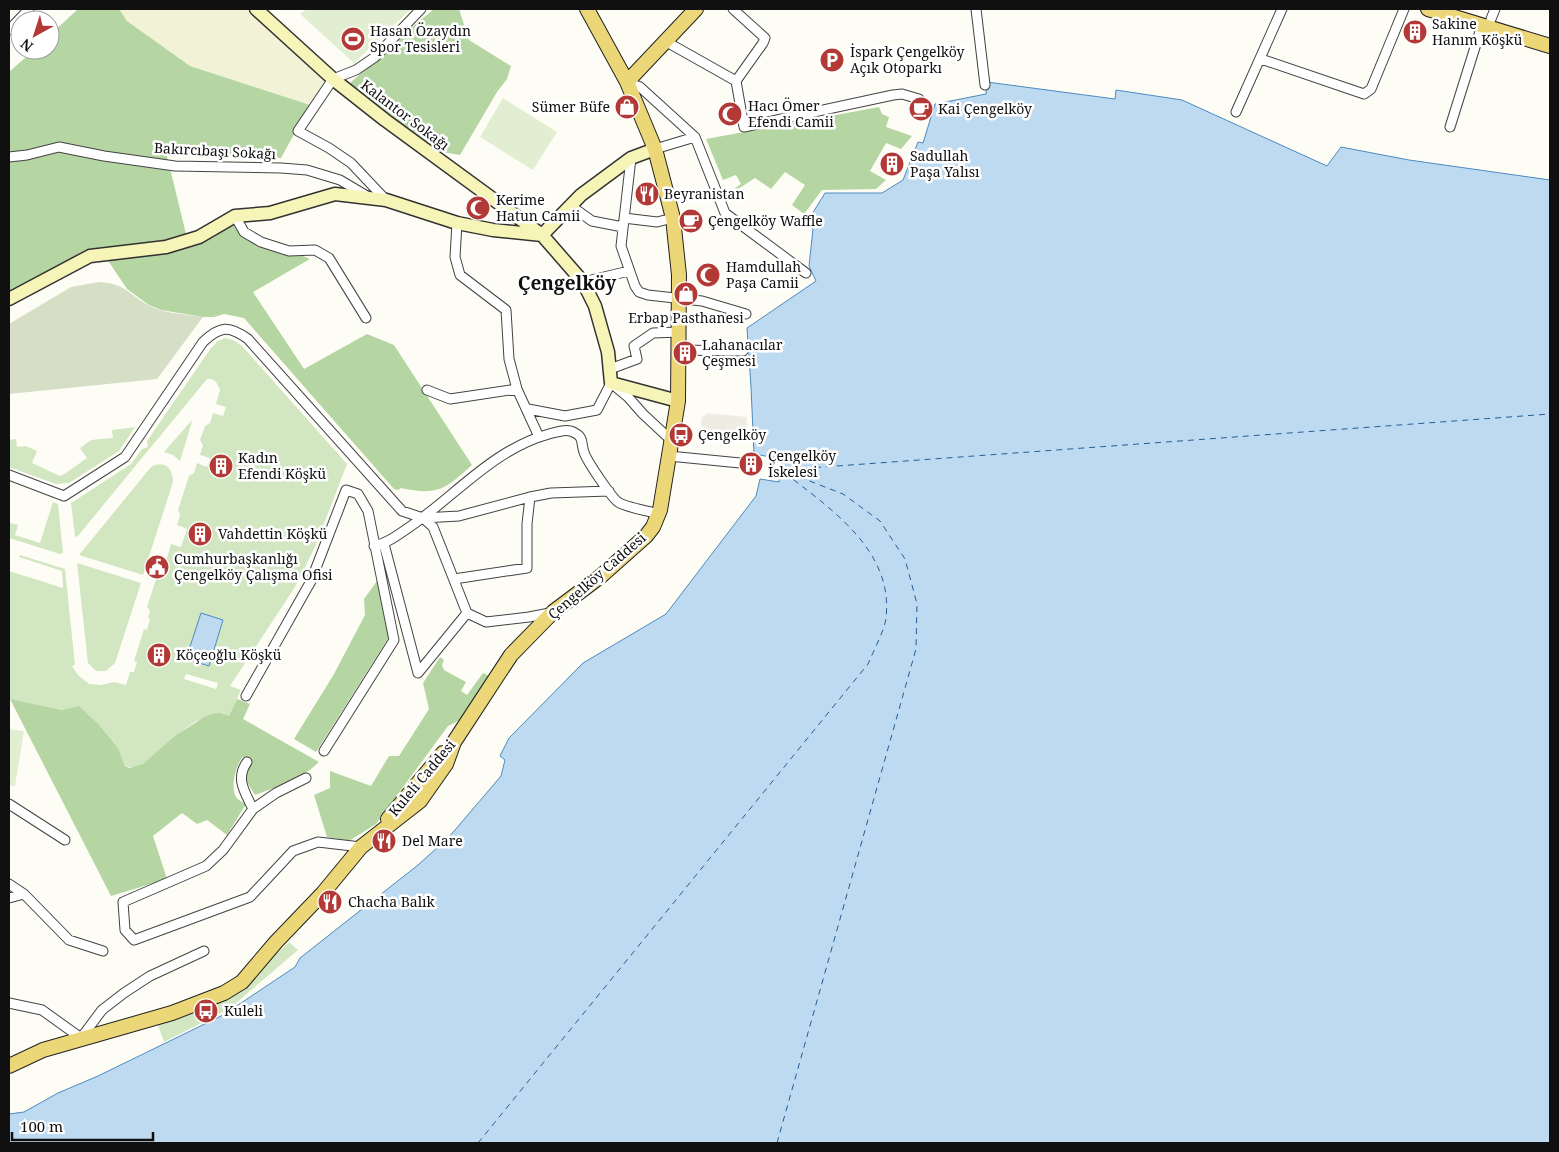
<svg xmlns="http://www.w3.org/2000/svg" width="1559" height="1152" font-family="'Noto Serif',serif">
  <style>
    .farmland { fill: #f2f2d7 }
    .green { fill: #d1e6c1; fill-rule: evenodd }
    .forest { fill: #b5d5a2 }
    .cemetery { fill: #d6dfc6 }
    .pitch { fill: #e2eed2 }
    .plaza { fill: #efede3 }
    .water { fill: #bedaf1; stroke: #4d8ac0 }
    .lines { fill: none; stroke-linecap: round; stroke-linejoin: round }
    .ferry { stroke: #255d97; stroke-width: 1; stroke-dasharray: 6 5; stroke-linecap: butt }
    .street-casing { stroke: #434343; stroke-width: 11 }
    .secondary-casing { stroke: #323232; stroke-width: 15 }
    .primary-casing { stroke: #212121; stroke-width: 16 }
    .street { stroke: #fff; stroke-width: 9 }
    .secondary { stroke: #f7f4b7; stroke-width: 12 }
    .primary { stroke: #ebd778; stroke-width: 14 }
    .labels { text-anchor: middle; stroke-width: 5; stroke-linejoin: round; paint-order: stroke }
    .poi-label { font-size: 14px; fill: #101010; stroke: #fff; text-anchor: start }
    .street-label { font-size: 14px; fill: #101010; stroke: #fff }
    .district-label { font-size: 19px; font-weight: bold; fill: #101010; stroke: #fff }
  </style>
  <rect width="100%" height="100%" fill="#fefdf5"/>
  <path class="farmland" d="M119,9H245L325,81L310,105L190,66L127,21Z"/>
  <path class="green" d="M225,338L233,340L242,346L347,464L315,547L295,587L230,686L241,690L229,716C223,715 215,713 210,715C184,723 165,750 144,764C139,767 131,768 125,766L118,748L101,727L71,709L62,710L9,699V571L63,588L62,571L19,557L20,555L65,569L75,665L72,666L78,675L89,684L101,685L114,682L126,685L130,672H134L137,662L134,661L144,629L147,630L150,619L148,618L150,611L147,607L162,561L167,558L171,544L181,547L187,529L177,525L180,515L178,510L189,476L194,473L197,463L207,467L210,458L200,455L203,445L200,440L205,426L210,423L213,413L223,416L226,407L216,404L220,390C217,383 215,378 207,379L77,537L75,536L71,503L131,464L142,449L148,447L147,441L211,348L218,341ZM186,674L218,683L216,689L184,679Z
    M192,420L191,425L180,461L173,455L164,452Z
    M135,427L119,451L69,483L56,484L9,467V440L16,439L17,447L26,446L37,451L32,463L60,476L63,475L87,458L80,448L91,440L113,438L112,430Z
    M155,465C167,462 173,470 173,482L143,575L79,555L151,467Z
    M53,502L58,504L63,553L60,554L9,538L10,523L18,525L15,535L40,543Z
    M77,563L141,583L115,663L106,671H96L88,663Z
    M289,942L298,950L229,1009L164,1042L157,1022L173,1019L229,998Z"/>
  <path class="forest" d="M78,9H119L127,21L190,66L310,105L281,158L167,156L187,238L233,225L310,259L253,292L304,369L367,334L394,345L472,465C445,489 439,496 401,488L398,490L394,489L244,318L224,314L214,317H203L161,310L149,305L127,289L105,256L9,294V72L34,50H50V35Z
    M434,9H459L469,40L511,66L507,79L497,92L460,155L436,151L350,83L373,63L395,41Z
    M879,107L882,114L889,117L886,127L912,136L901,149L886,143L870,171L886,180L876,189L822,190L804,214L792,205L805,185L785,172L771,189L755,178L735,191L734,189L741,184L736,175L723,180L706,139Z
    M377,581L389,637L316,752L294,739L334,674L365,615L364,599Z
    M440,657L444,660L442,665L444,670L466,682L461,691L467,695L483,673L491,677L466,717L448,726L376,824L349,841L327,837L314,795L330,788V771L371,786L389,756H399L429,709L423,683Z
    M10,699L62,710L79,706L101,727L118,748L125,766L129,768L143,764L175,736L204,717L212,714L220,713L229,716L237,699L250,704L243,719L319,762C298,782 281,785 255,795L243,776L252,761L249,757H243C236,764 230,787 236,797C238,800 243,802 246,804L227,835L207,820L197,824L182,813L153,836L167,879L111,896Z"/>
  <path class="cemetery" d="M99,282C126,284 127,293 148,305C163,314 186,314 203,317L157,379L9,394V324L71,287Z"/>
  <path class="pitch" d="M307,9H411L354,63L300,14Z
    M503,98L557,132L533,170L480,137Z
    M9,729L24,731L15,786L9,785Z"/>
  <path class="plaza" d="M708,413L747,417L746,435L706,434L702,429L701,423L702,417Z"/>
  <path class="water" d="M987,82L1115,99L1116,90L1182,100L1327,166L1341,147L1409,160L1550,180V1143H9V1114L24,1112L58,1093L98,1076L223,1015L295,967L300,958L418,865L449,837L501,776L505,760L500,756L509,738L583,663L666,614L756,496L760,479L779,482L782,459L754,454L751,387L747,328L816,281L809,266L813,229L806,224L825,193H882L903,180L918,142L923,143L935,104L986,94Z
    M201,613L223,620L209,666L186,659Z"/>
  <g class="lines">
    <path class="ferry" d="M782,470L1550,414
      M478,1143L868,664C873,652 885,629 886,618C894,549 828,507 781,470
      M777,1143L916,649L917,604L905,559L880,521L843,494L784,471"/>
    <defs>
      <path id="street" d="M733,9L765,38L763,43L736,81L744,127L893,95L902,94L919,99
        M976,9L985,85
        M1491,19L1495,9
        M9,30L29,9
        M665,41L736,81
        M1261,59L1364,94L1371,89L1404,9
        M627,82L640,87L695,137L725,213L806,273
        M1236,112L1282,9
        M1450,127L1482,25
        M655,149L695,137
        M9,157L27,155L59,147L104,156L175,166L281,168L307,170L340,180L367,196
        M631,158L621,246L635,286L639,292L648,295L702,301L746,314
        M386,200L351,163L329,148L298,131L333,79L356,70L375,57L421,9
        M571,206L592,221L623,227
        M235,216L244,232L261,242L289,251L315,250L329,258L366,318
        M624,218L657,222L673,218
        M457,223L455,257L460,275L506,310L509,359L517,389L539,437
        M583,282L629,271
        M679,350L743,351
        M610,369L637,359L634,346L653,333L680,332
        M427,390L450,399L517,389
        M528,409L565,416L597,410L611,383L628,397L643,414L672,441
        M669,456L740,463
        M9,475L64,496L125,457L203,342C220,326 229,325 248,339L402,511L423,518
        M530,497L459,516L423,518L433,527L467,613L486,622L529,617L550,613
        M384,544L418,673L467,613
        M374,546C388,543 399,534 411,526C456,495 494,449 549,434C557,432 567,428 575,433C584,437 581,445 584,452C586,460 612,498 618,502C624,507 649,511 658,514
        M454,579L527,568V524L530,497L551,493L609,491
        M246,696L311,581L346,490L358,494L368,511L394,640L324,751
        M247,762C235,779 245,792 253,809
        M306,778L276,793L253,809L223,850L206,866L123,902L125,930L134,940L250,897L293,851L318,842L361,847
        M9,804L65,840
        M9,884L24,894
        M9,898L24,894L69,940L103,951
        M9,1003L42,1010L81,1038L102,1010L124,993L150,976L204,951"/>
      <path id="secondary" d="M256,9L333,79L385,120L542,235L583,282L595,306L608,352L611,383L678,401
        M542,235L581,195L631,158L655,149
        M9,299L90,256L166,247L199,237L235,216L270,213L335,194L386,200L457,223L493,230L542,235"/>
      <path id="primary" d="M1428,9L1550,46
        M627,82L696,9
        M388,819L443,753
        M9,1066L43,1050L172,1013L224,993L242,982L276,942L323,893L361,847L420,801L446,764L454,742L511,655L553,612L601,576L646,536L653,527L660,510L678,401L679,275L673,218L655,149L627,82L587,9"/>
    </defs>
    <use href="#street" class="street-casing"/>
    <use href="#secondary" class="secondary-casing"/>
    <use href="#primary" class="primary-casing"/>
    <use href="#street" class="street"/>
    <use href="#secondary" class="secondary"/>
    <use href="#primary" class="primary"/>
  </g>
  <defs>
    <symbol id="building-disc" viewBox="-11 -11 22 22"><circle r="9.5" fill="#b33936" stroke="#fff"/><path d="M-4-6H4V6H1V3H-1V6H-4ZM-2.5-4.3h1.7v1.8h-1.7ZM.8-4.3h1.7v1.8H.8ZM-2.5-1h1.7V.8h-1.7ZM.8-1h1.7V.8H.8Z" fill="#fff"/></symbol>
    <symbol id="stadium-disc" viewBox="-11 -11 22 22"><circle r="9.5" fill="#b33936" stroke="#fff"/><path d="M0-5a6.5 5 0 1 0 0 10a6.5 5 0 1 0 0-10ZM-3.5-1.8h7v3.6h-7Z" fill="#fff"/></symbol>
    <symbol id="parking-disc" viewBox="-11 -11 22 22"><circle r="9.5" fill="#b33936" stroke="#fff"/><path d="M-3.5-5.5H1a3.5 3.5 0 0 1 0 7H-1V5.5H-3.5ZM-1-3.4V-.6H.8a1.4 1.4 0 0 0 0-2.8Z" fill="#fff"/></symbol>
    <symbol id="shop-disc" viewBox="-11 -11 22 22"><circle r="9.5" fill="#b33936" stroke="#fff"/><path d="M-5-2.5h2.3a2.7 3.5 0 0 1 5.4 0H5L5.5 6h-11ZM-1.5-2.5h3a1.5 2.3 0 0 0-3 0Z" fill="#fff"/></symbol>
    <symbol id="cafe-disc" viewBox="-11 -11 22 22"><circle r="9.5" fill="#b33936" stroke="#fff"/><path d="M-5.5-4.5H6V0H3Q3 3.5 0 3.5H-2.5Q-5.5 3.5-5.5 0ZM3-3.2v2h1.7v-2ZM-6 4.5H4V6H-6Z" fill="#fff"/></symbol>
    <symbol id="mosque-disc" viewBox="-11 -11 22 22"><circle r="9.5" fill="#b33936" stroke="#fff"/><path d="M3.5-4.9A6 6 0 1 0 3.5 4.9A5 5 0 1 1 3.5-4.9Z" fill="#fff"/></symbol>
    <symbol id="restaurant-disc" viewBox="-11 -11 22 22"><circle r="9.5" fill="#b33936" stroke="#fff"/><path d="M-5-6h1v4h1v-4h1v4h1v-4h1v5L-1.5 .5V6h-2V.5L-5-1ZM5-6V6H3V1.5H1.5Q1.5-4 5-6Z" fill="#fff"/></symbol>
    <symbol id="bus-disc" viewBox="-11 -11 22 22"><circle r="9.5" fill="#b33936" stroke="#fff"/><path d="M-5-6H5V4H4V6H2V4H-2V6H-4V4H-5ZM-3.5-4V0h7V-4ZM-3.5 1.2v1.5H-2V1.2ZM2 1.2v1.5H3.5V1.2Z" fill="#fff"/></symbol>
    <symbol id="civic-disc" viewBox="-11 -11 22 22"><circle r="9.5" fill="#b33936" stroke="#fff"/><path d="M-.6-6.5H3V-4.5H.6V-3L4-1V1h2V6H-6V1h2V-1L-.6-3ZM-1.2 2.5V6h2.4V2.5Z" fill="#fff"/></symbol>
  </defs>
  <g fill-rule="evenodd">
    <use href="#building-disc" x="1401" y="18" width="28" height="28"/>
    <use href="#stadium-disc" x="339" y="25" width="28" height="28"/>
    <use href="#parking-disc" x="818" y="46" width="28" height="28"/>
    <use href="#shop-disc" x="613" y="93" width="28" height="28"/>
    <use href="#cafe-disc" x="907" y="95" width="28" height="28"/>
    <use href="#mosque-disc" x="716" y="100" width="28" height="28"/>
    <use href="#building-disc" x="878" y="150" width="28" height="28"/>
    <use href="#restaurant-disc" x="633" y="180" width="28" height="28"/>
    <use href="#mosque-disc" x="464" y="194" width="28" height="28"/>
    <use href="#cafe-disc" x="677" y="207" width="28" height="28"/>
    <use href="#mosque-disc" x="694" y="261" width="28" height="28"/>
    <use href="#shop-disc" x="672" y="280" width="28" height="28"/>
    <use href="#building-disc" x="671" y="339" width="28" height="28"/>
    <use href="#bus-disc" x="667" y="421" width="28" height="28"/>
    <use href="#building-disc" x="737" y="450" width="28" height="28"/>
    <use href="#building-disc" x="207" y="452" width="28" height="28"/>
    <use href="#building-disc" x="186" y="520" width="28" height="28"/>
    <use href="#civic-disc" x="143" y="553" width="28" height="28"/>
    <use href="#building-disc" x="145" y="641" width="28" height="28"/>
    <use href="#restaurant-disc" x="370" y="827" width="28" height="28"/>
    <use href="#restaurant-disc" x="316" y="888" width="28" height="28"/>
    <use href="#bus-disc" x="192" y="997" width="28" height="28"/>
  </g>
  <g class="labels">
    <g class="poi-label">
      <text x="1432" y="29">Sakine<tspan x="1432" dy="16">Hanım Köşkü</tspan></text>
      <text x="370" y="36">Hasan Özaydın<tspan x="370" dy="16">Spor Tesisleri</tspan></text>
      <text x="850" y="57">İspark Çengelköy<tspan x="850" dy="16">Açık Otoparkı</tspan></text>
      <text x="748" y="111">Hacı Ömer<tspan x="748" dy="16">Efendi Camii</tspan></text>
      <text x="610" y="112" text-anchor="end">Sümer Büfe</text>
      <text x="938" y="114">Kai Çengelköy</text>
      <text x="910" y="161">Sadullah<tspan x="910" dy="16">Paşa Yalısı</tspan></text>
      <text x="664" y="199">Beyranistan</text>
      <text x="496" y="205">Kerime<tspan x="496" dy="16">Hatun Camii</tspan></text>
      <text x="708" y="226">Çengelköy Waffle</text>
      <text x="726" y="272">Hamdullah<tspan x="726" dy="16">Paşa Camii</tspan></text>
      <text x="686" y="323" text-anchor="middle">Erbap Pasthanesi</text>
      <text x="702" y="350">Lahanacılar<tspan x="702" dy="16">Çeşmesi</tspan></text>
      <text x="698" y="440">Çengelköy</text>
      <text x="768" y="461">Çengelköy<tspan x="768" dy="16">İskelesi</tspan></text>
      <text x="238" y="463">Kadın<tspan x="238" dy="16">Efendi Köşkü</tspan></text>
      <text x="218" y="539">Vahdettin Köşkü</text>
      <text x="174" y="564">Cumhurbaşkanlığı<tspan x="174" dy="16">Çengelköy Çalışma Ofisi</tspan></text>
      <text x="176" y="660">Köçeoğlu Köşkü</text>
      <text x="402" y="846">Del Mare</text>
      <text x="348" y="907">Chacha Balık</text>
      <text x="224" y="1016">Kuleli</text>
    </g>
    <g class="street-label">
      <text transform="translate(405 115) rotate(37)" y="5">Kalantor Sokağı</text>
      <text transform="translate(215 151) rotate(3)" y="5">Bakırcıbaşı Sokağı</text>
      <text transform="translate(597 576) rotate(-41)" y="5">Çengelköy Caddesi</text>
      <text transform="translate(422 778) rotate(-50)" y="5">Kuleli Caddesi</text>
    </g>
    <g class="district-label">
      <text x="567" y="290">Çengelköy</text>
    </g>
  </g>
  <rect width="1559" height="1152" fill="none" stroke="#101010" stroke-width="20"/>
  <g transform="translate(35 35) rotate(219)"><circle r="24" fill="#ffffff" stroke="#9f9f9f"/>
  <path d="M0-4L9 19L0 12L-9 19Z" fill="#b33936"/>
  <text y="-8" font-size="14" font-weight="bold" text-anchor="middle" fill="#101010">N</text>
  </g>
  <path d="M12 1132v8h141v-8" fill="none" stroke="#101010" stroke-width="2.5"/>
  <text x="20" y="1132" font-size="15" fill="#101010" stroke="#ffffff" stroke-width="4" paint-order="stroke">100 m</text>
</svg>
